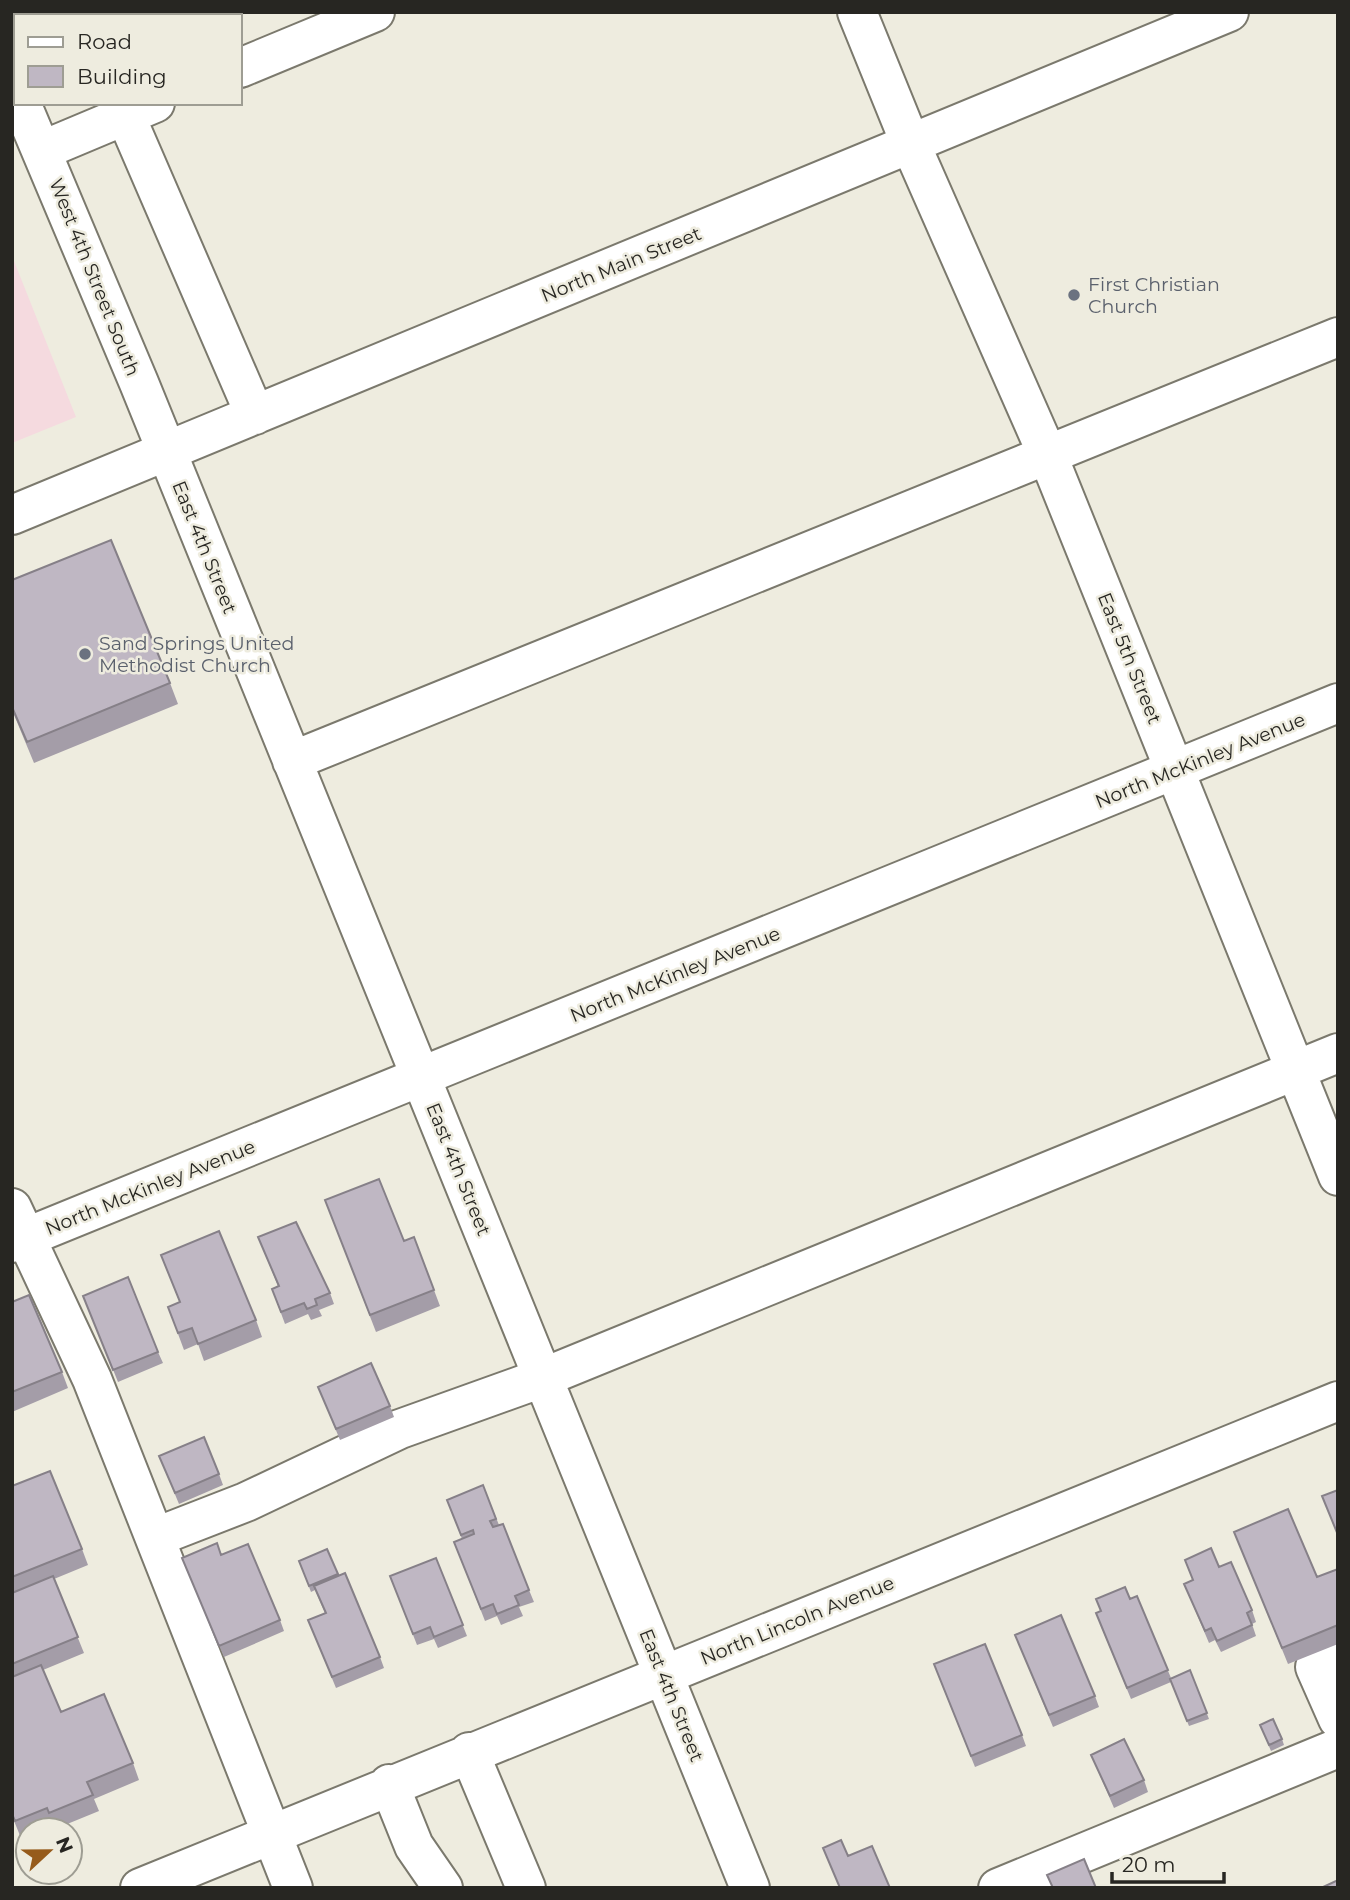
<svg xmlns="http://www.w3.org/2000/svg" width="1350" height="1900" font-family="Montserrat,sans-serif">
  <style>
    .education { fill: #f5dadf }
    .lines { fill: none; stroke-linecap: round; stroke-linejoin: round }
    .minor-casing { stroke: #7b796d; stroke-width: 42 }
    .major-casing { stroke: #7b796d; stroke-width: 42 }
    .minor { stroke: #fff; stroke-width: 38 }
    .major { stroke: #fff; stroke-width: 38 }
    .wall { fill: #a49da8 }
    .building { fill: #bfb7c3; stroke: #868088; stroke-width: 2 }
    .worship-dot { fill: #6b7280; stroke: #eeecdf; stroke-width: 2.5 }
    .labels { text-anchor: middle; stroke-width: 5; stroke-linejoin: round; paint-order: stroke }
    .street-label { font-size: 19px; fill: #272622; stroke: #eeecdf }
    .worship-label { font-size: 19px; fill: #5b616d; stroke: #eeecdf; text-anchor: start }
  </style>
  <rect width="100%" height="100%" fill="#eeecdf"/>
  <path class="education" d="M12,256L76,417L12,443Z"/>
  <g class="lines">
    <defs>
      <path id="minor" d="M81,12L82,16
        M186,12L187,16
        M857,12L911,145L1048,456L1338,1176
        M240,68L375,12
        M21,103L139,383L750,1888
        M120,103L255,415
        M43,150L155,103
        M12,515L1229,12
        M292,761L1338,337
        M12,1208L92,1379L293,1888
        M156,1537L246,1502L400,1429L542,1378L1338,1053
        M1338,1657L1315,1667L1338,1719
        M469,1752L526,1888
        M389,1784L414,1846L443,1888
        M140,1888L1338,1401
        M998,1888L1338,1748"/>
      <path id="major" d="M12,1243L1338,703"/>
    </defs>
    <use href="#minor" class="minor-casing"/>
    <use href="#major" class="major-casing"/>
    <use href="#minor" class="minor"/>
    <use href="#major" class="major"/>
  </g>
  <path class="wall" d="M12,580L170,683L178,704L34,763L12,710Z
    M325,1200L404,1241L414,1237L440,1306L376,1332Z
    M258,1237L330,1293L334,1304L319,1310L322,1316L311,1320L308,1314L285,1324L272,1289L278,1286Z
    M161,1255L256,1320L262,1337L204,1361L198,1344L184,1350L168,1307L180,1303Z
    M12,1302L62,1372L68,1388L12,1412Z
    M88,1307L158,1352L163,1363L118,1382Z
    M318,1387L390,1406L394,1417L340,1440Z
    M159,1456L219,1474L223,1485L179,1504Z
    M483,1485L499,1525L529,1590L534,1602L519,1607L523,1616L501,1625L497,1616L485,1621L454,1542L462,1539L447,1500Z
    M12,1486L82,1549L88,1565L54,1579L84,1653L43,1670L61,1712L133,1763L139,1780L94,1799L99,1811L55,1829L53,1824L40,1830H28V1835L21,1838L12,1816Z
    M1234,1532L1317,1577L1338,1569V1644L1288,1664Z
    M327,1549L338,1576L380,1657L384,1668L336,1688L308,1620L325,1613L315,1590L311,1592L299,1561Z
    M221,1555L280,1620L284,1631L224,1657L182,1558Z
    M436,1558L467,1636L438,1648L434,1639L417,1645L390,1576Z
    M1185,1560L1219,1567L1252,1610L1256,1622L1252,1624L1256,1636L1221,1652L1215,1640L1209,1643L1184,1584L1193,1580Z
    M1137,1596L1171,1678L1190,1670L1209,1719L1189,1726L1171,1682L1131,1699L1100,1624L1130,1599Z
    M1015,1635L1095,1696L1099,1707L1053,1727Z
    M938,1675L1022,1735L1026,1746L975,1767Z
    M1260,1725L1282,1739L1284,1745L1271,1751Z
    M1091,1755L1144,1780L1148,1792L1114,1808Z"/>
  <path class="building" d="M111,540L170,683L27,742L12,707V580Z
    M379,1179L404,1241L414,1237L434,1290L370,1315L325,1200Z
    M296,1222L330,1293L315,1299L317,1305L307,1309L304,1303L281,1312L272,1289L279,1286L258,1237Z
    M219,1231L256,1320L198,1344L192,1328L178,1333L168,1307L180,1302L161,1255Z
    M128,1277L158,1352L113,1370L83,1296Z
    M29,1295L62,1372L12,1392V1302Z
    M371,1363L390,1406L336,1429L318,1387Z
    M204,1437L219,1474L175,1493L159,1456Z
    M50,1471L82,1549L12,1577V1486Z
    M483,1485L496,1519L490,1521L493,1527L503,1524L529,1590L515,1596L519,1605L497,1614L493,1604L481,1609L454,1542L474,1534L473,1530L461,1535L447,1500Z
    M1338,1490V1535L1322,1496Z
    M1288,1509L1317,1577L1338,1569V1625L1282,1648L1234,1532Z
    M217,1543L221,1555L248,1544L280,1620L219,1646L182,1558Z
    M1211,1548L1219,1567L1231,1562L1252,1610L1247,1613L1252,1625L1217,1641L1211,1628L1205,1631L1184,1584L1193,1580L1185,1560Z
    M327,1549L338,1574L309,1586L299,1561Z
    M436,1558L463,1625L434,1637L430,1627L413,1634L390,1576Z
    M345,1573L380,1657L332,1677L308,1620L326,1613L314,1586Z
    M53,1576L78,1637L12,1664V1593Z
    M1125,1587L1130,1599L1137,1596L1168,1670L1127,1688L1096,1613L1101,1611L1096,1599Z
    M1061,1615L1095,1696L1049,1715L1015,1635Z
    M985,1644L1022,1735L971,1756L934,1664Z
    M41,1665L61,1712L104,1694L133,1763L87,1782L93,1795L49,1813L47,1808L15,1821L12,1814V1677Z
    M1190,1670L1207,1713L1187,1721L1170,1679Z
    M1273,1719L1282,1739L1269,1745L1260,1725Z
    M1124,1739L1144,1780L1110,1796L1091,1755Z
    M841,1840L848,1856L872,1846L890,1888H840L823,1848Z
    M1084,1859L1096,1888H1053L1047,1875Z
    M1338,1880V1888H1321Z"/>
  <g class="worship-dot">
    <circle cx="1074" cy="295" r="7"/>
    <circle cx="85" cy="654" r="7"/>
  </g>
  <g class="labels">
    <g class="street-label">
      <text transform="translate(621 264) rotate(-22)" y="7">North Main Street</text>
      <text transform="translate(95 277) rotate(68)" y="7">West 4th Street South</text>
      <text transform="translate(205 547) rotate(68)" y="7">East 4th Street</text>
      <text transform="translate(1130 658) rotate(68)" y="7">East 5th Street</text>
      <text transform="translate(1200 760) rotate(-22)" y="7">North McKinley Avenue</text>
      <text transform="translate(675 974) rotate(-22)" y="7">North McKinley Avenue</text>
      <text transform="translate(459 1169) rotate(68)" y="7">East 4th Street</text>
      <text transform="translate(150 1187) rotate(-22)" y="7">North McKinley Avenue</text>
      <text transform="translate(797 1620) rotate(-22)" y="7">North Lincoln Avenue</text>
      <text transform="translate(672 1695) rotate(68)" y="7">East 4th Street</text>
    </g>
    <g class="worship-label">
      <text x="1088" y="291">First Christian<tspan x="1088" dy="22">Church</tspan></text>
      <text x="99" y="650">Sand Springs United<tspan x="99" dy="22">Methodist Church</tspan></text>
    </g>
  </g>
  <rect width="1350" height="1900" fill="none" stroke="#272622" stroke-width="28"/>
  <rect x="14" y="14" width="228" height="91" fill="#eeecdf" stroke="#9e9d93" stroke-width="2"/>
  <rect x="28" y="37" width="35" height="10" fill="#ffffff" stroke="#9e9d93" stroke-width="2"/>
  <text x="77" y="49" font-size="21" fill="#272622">Road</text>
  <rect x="28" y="66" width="35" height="21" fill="#bfb7c3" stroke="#9e9d93" stroke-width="2"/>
  <text x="77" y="84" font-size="21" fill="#272622">Building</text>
  <g transform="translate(49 1851) rotate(68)"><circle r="33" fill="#eeecdf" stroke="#9e9d93" stroke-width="2"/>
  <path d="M0-5L12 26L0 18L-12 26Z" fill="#965b1b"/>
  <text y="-10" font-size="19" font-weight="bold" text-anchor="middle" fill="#272622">N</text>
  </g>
  <path d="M1112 1872v10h112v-10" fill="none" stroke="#272622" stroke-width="3.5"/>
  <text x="1122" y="1872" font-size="21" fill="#272622" stroke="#eeecdf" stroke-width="5" paint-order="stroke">20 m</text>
</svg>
